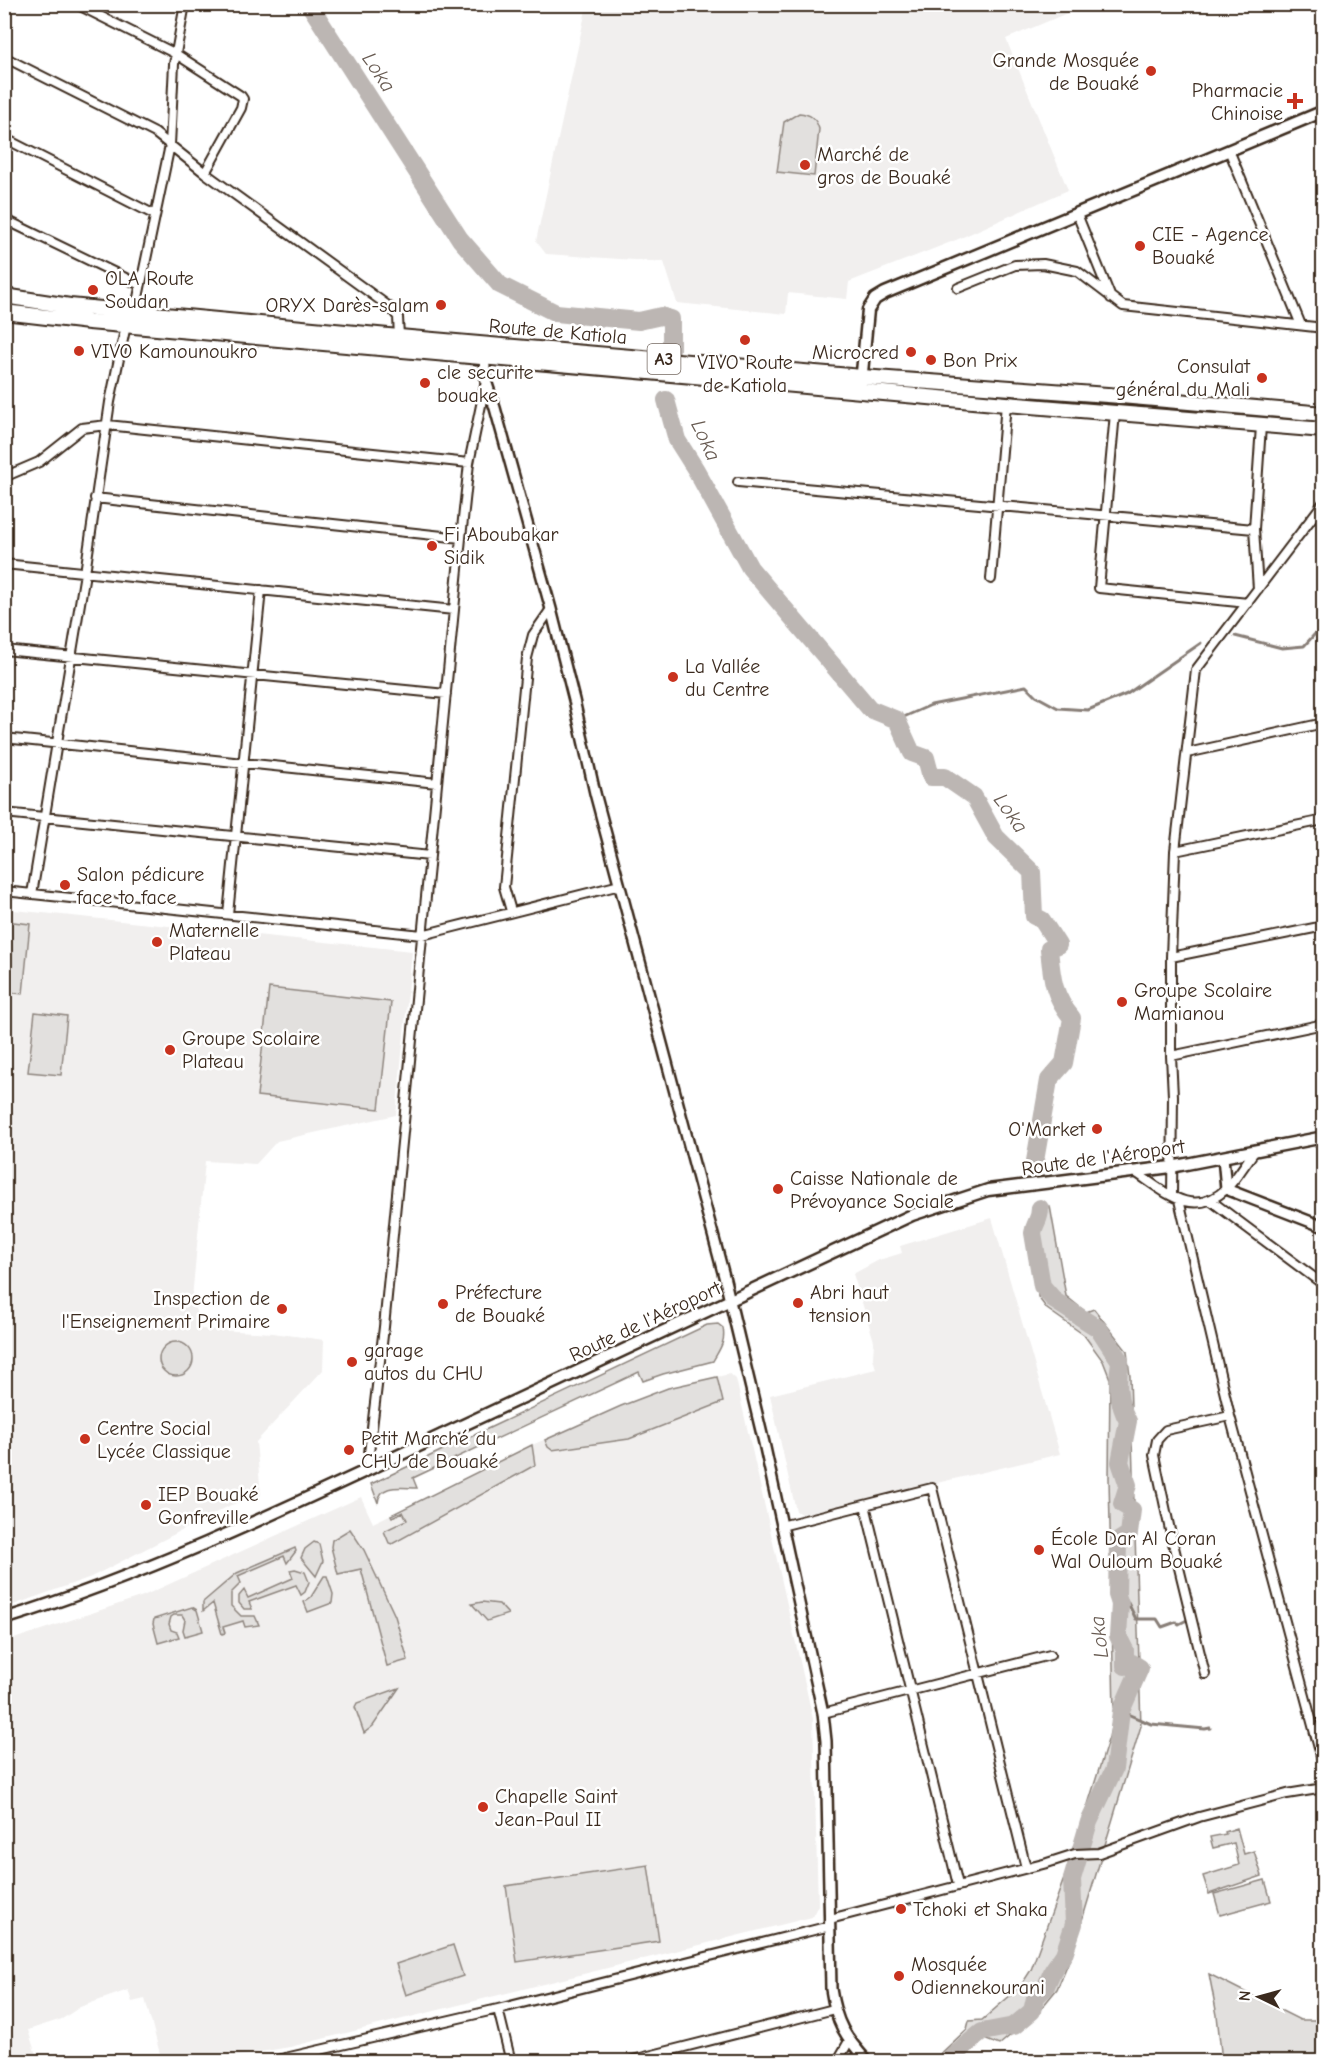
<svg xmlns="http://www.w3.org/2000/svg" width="1328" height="2066" font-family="'Comic Neue',sans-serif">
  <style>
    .built { fill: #f1efee }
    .green { fill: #e2e0de; stroke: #8e857e; stroke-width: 1.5 }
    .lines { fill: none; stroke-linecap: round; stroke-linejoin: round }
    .stream { stroke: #887e77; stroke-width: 3 }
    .river { stroke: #bcb6b3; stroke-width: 18 }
    .minor-casing { stroke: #3b2a1e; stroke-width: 12 }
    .tertiary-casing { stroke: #3b2a1e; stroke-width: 14 }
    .secondary-casing { stroke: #3b2a1e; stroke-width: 15 }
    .trunk-casing { stroke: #3b2a1e; stroke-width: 18 }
    .minor { stroke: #fff; stroke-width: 8 }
    .tertiary { stroke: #fff; stroke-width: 9 }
    .secondary { stroke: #fff; stroke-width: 10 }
    .trunk { stroke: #fff; stroke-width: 14 }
    .poi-dot { fill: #c8321e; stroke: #fff; stroke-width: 2 }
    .labels { text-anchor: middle; stroke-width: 5; stroke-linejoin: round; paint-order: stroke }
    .shield { fill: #fff; stroke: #766a62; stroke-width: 1.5 }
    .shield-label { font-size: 18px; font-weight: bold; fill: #3b2a1e }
    .poi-label { font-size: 20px; fill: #3b2a1e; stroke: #fff; text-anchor: start }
    .street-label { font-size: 20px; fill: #3b2a1e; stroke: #fff }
    .water-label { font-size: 21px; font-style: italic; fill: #685b52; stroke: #fff }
  </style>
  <rect width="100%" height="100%" fill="#fff"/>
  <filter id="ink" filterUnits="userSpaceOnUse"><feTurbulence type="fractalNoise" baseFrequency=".0167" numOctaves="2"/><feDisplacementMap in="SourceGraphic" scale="12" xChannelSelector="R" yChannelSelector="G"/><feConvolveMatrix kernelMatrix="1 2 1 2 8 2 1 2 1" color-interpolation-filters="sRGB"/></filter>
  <g filter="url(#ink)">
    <path class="built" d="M587,5H1086L1006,39L1068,190L956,240L849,282L847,299L788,293L786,314L677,303L664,262L546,254L536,241Z
      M4,909L412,951L396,1115L277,1141L256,1164L205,1161L192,1298L201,1329L273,1333L324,1340L323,1370L256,1442L261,1495L231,1505L91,1577L5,1608Z
      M992,1218L1060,1454L839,1506L801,1514L796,1511L770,1395L876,1369L873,1358L874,1341L853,1274L879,1260L902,1253L900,1246Z
      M730,1374L736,1379L813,1719L818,1905L812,1917L290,2047L208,2061H162L145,1999L132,2002L128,1990L80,2007L62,2019L28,2030L38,2061H5V1642L143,1596L361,1497L373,1523L532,1445L621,1406L668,1388Z"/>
    <path class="green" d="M799,113C810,114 816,118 819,129L814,176L777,172L784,122Z
      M5,921L30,924L23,994L5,992Z
      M269,988L391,1002L379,1109L257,1096Z
      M35,1012L67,1016L61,1075L28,1072Z
      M1050,1206L1066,1296L1086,1312L1094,1309L1127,1351L1130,1376L1141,1726L1084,1914L1071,1956L1057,1989L1039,2011L999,2045L979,2037L953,2061L932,2062L967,2029L969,2021L982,2020L1020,1987L1031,1970L1071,1859L1109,1737L1114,1713L1109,1478L1110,1379L1103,1361L1084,1335L1047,1309L1038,1297L1032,1208Z
      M718,1324L723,1328C726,1342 719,1350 713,1361L663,1374L643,1381L639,1372L413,1478L417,1488C402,1488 379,1483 378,1503L371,1484L707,1325Z
      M159 1359a17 17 0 1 1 34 0a17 17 0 1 1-34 0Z
      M717,1377L723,1402L629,1439L552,1450L548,1447L545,1440L621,1406L668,1388Z
      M532,1445L535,1465L392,1544L389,1543L384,1531L407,1520L403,1512L392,1517L391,1515Z
      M350,1529L364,1550L395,1616L408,1660L387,1666L361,1569L338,1574L331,1547L332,1540Z
      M314,1542L319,1544L323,1561L316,1576L301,1558L305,1549Z
      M295,1548L296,1551L287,1563L284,1556L238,1576L241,1583L231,1593V1606L241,1616H255L259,1625L245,1627L243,1621L223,1627L225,1633L222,1634L213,1603L203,1611V1602L237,1573Z
      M295,1569L305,1572L309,1582L305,1592L301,1595L296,1585L249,1602L252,1609H244L239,1603V1596L244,1590L248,1598L293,1578L290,1570Z
      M324,1576H327L333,1594L332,1603L308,1612L304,1602L311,1597Z
      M482,1602L499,1604L508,1614L487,1621L472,1604Z
      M192,1607L197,1610L203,1631L185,1636L183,1630L185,1620L182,1615H174L171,1617L169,1624L171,1630L177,1632L179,1637L158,1643L153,1624L154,1619Z
      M399,1688L373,1726L364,1733L355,1707L357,1703Z
      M1237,1828L1244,1854L1254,1851L1262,1876L1209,1894L1203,1876L1239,1865L1234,1843L1213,1848L1210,1837L1226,1834L1225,1832Z
      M648,1865L659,1941L517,1962L506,1886Z
      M1265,1880L1271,1901L1220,1915L1214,1894Z
      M453,1945L463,1976L406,1995L396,1964Z
      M1209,1974L1300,2020H1323V2061H1222L1217,2015Z"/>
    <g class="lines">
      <path class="stream" d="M1235,636L1282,648L1304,646L1324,624
        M897,720L931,705L1026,686L1036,696L1058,708L1088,710L1127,694L1201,643
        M1120,1604L1128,1603L1136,1619H1157L1162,1627L1176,1622L1179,1624L1187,1620L1189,1623L1198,1624
        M1121,1711L1151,1724L1205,1729L1210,1728"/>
      <path class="river" d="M309,4L460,239L500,285L556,313L639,321L661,316L671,319V350
        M666,400L677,440L696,470L750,568L870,709L897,720L912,753L926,758L931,777H945L974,797L996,837L1032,872L1034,916L1042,920L1058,945L1049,949C1052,979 1053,995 1072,1018L1064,1063L1049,1080L1035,1161
        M945,2062L982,2032L1014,2026L1032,2011L1035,1998L1045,1988L1053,1970L1064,1954L1074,1924L1072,1879L1089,1822L1114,1769L1121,1711L1140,1668L1132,1663L1125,1666V1650L1118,1636L1120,1604L1117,1595L1118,1541L1129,1534L1132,1510L1122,1504L1128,1485L1120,1462L1128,1421C1117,1402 1117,1382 1120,1361L1099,1329L1055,1301L1042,1286L1033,1233C1035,1221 1040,1221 1040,1208"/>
      <defs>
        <path id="minor" d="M76,4L176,54L241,96L243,99L241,108L205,173
          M4,57L155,133L205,173L391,308L398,317L399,337
          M4,138L155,215
          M1229,150L1301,325
          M1077,214L1111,298
          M4,219L140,285
          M958,288L1015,265L1043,264L1077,271L1123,306L1324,328
          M135,312L170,145L174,64L185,4
          M1115,413L1099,588L1248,603
          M4,477L39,462L82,428L107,425L469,463
          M738,482L1254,529
          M95,498L461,538
          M4,564L454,610
          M991,579L1006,404
          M1258,589L1254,529L1261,426
          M4,650L446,694
          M4,738L437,783
          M1187,753L1324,723
          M4,813L430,856
          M1175,851L1324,820
          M4,891L422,935L620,885
          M32,894L85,573L110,402L126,325
          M511,911L504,887L527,658L533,635L551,609
          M228,914L261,590
          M1171,957L1324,926
          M1171,1056L1324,1024
          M1135,1172C1164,1191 1193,1220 1226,1189C1237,1178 1245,1164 1254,1152
          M1172,1196L1173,1096L1171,1056V957L1175,851L1196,670L1324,502
          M1179,1200L1230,1416L1324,1767
          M1210,1200L1324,1285
          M367,1470L384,1327L461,538L469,463L486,381
          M865,1505L958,1885
          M781,1526L932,1488L1026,1868
          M1205,1674L1171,1535L1154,1455L1157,1440L1166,1430L1230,1416
          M823,1713L1050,1655
          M830,1919L1047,1863L1075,1854L1099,1853L1199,1817L1287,1794L1324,1788
          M498,2009L511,2062
          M268,2062L498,2009L830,1926
          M625,2062L834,2009
          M837,2062L849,2041"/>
        <path id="tertiary" d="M484,354L486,381L495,408L551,609L574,700L595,793L724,1276L764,1443L823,1713L826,1741L831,1989C836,2023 845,2037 868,2062
          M1223,1157L1226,1189L1324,1227"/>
        <path id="secondary" d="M861,383L868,310L875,299L885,293L1324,111
          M4,1619C155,1572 299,1502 442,1435C599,1362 756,1289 912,1215L988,1190L1171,1167L1324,1137"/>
        <path id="trunk" d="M4,296L70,306L399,337L862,377L1121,396L1324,414
          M4,312L89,322L1006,404L1324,430"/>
      </defs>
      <use href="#minor" class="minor-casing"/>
      <use href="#tertiary" class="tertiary-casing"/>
      <use href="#secondary" class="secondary-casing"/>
      <use href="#trunk" class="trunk-casing"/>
      <use href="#minor" class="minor"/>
      <use href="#tertiary" class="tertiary"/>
      <use href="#secondary" class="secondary"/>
      <use href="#trunk" class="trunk"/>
    </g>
  </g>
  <g class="poi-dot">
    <circle cx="1151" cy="71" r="6"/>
    <path d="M1292 92h6v6h6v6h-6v6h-6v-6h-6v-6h6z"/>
    <circle cx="805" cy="165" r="6"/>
    <circle cx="1140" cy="246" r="6"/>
    <circle cx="93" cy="290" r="6"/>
    <circle cx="441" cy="305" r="6"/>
    <circle cx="745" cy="340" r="6"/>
    <circle cx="79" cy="351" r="6"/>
    <circle cx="911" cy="352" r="6"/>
    <circle cx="931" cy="360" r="6"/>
    <circle cx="1262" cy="378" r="6"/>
    <circle cx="425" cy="383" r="6"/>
    <circle cx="432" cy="546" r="6"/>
    <circle cx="673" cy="677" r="6"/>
    <circle cx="65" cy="885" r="6"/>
    <circle cx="157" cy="942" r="6"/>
    <circle cx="1122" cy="1002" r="6"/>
    <circle cx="170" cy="1050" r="6"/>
    <circle cx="1097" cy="1129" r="6"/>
    <circle cx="778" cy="1189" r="6"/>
    <circle cx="798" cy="1303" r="6"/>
    <circle cx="443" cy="1304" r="6"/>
    <circle cx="282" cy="1309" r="6"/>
    <circle cx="352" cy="1362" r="6"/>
    <circle cx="85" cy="1439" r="6"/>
    <circle cx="349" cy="1450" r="6"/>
    <circle cx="146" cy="1505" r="6"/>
    <circle cx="1039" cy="1550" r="6"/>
    <circle cx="483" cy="1807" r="6"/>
    <circle cx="901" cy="1909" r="6"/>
    <circle cx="899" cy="1976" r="6"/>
  </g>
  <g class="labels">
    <rect class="shield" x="647.5" y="344" width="33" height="30" rx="4.5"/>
    <g class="shield-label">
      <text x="664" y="365">A3</text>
    </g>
    <g class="poi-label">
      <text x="1139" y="67" text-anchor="end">Grande Mosquée<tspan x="1139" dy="23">de Bouaké</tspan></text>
      <text x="1283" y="97" text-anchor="end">Pharmacie<tspan x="1283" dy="23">Chinoise</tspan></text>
      <text x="817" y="161">Marché de<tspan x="817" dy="23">gros de Bouaké</tspan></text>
      <text x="1152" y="241">CIE - Agence<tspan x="1152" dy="23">Bouaké</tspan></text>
      <text x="105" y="285">OLA Route<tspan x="105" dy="23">Soudan</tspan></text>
      <text x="429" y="312" text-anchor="end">ORYX Darès-salam</text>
      <text x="91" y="358">VIVO Kamounoukro</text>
      <text x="899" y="359" text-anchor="end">Microcred</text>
      <text x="943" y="367">Bon Prix</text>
      <text x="745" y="369" text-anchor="middle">VIVO Route<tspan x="745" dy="23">de Katiola</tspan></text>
      <text x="1250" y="373" text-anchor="end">Consulat<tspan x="1250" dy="23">général du Mali</tspan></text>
      <text x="437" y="379">cle securite<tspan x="437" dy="23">bouake</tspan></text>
      <text x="444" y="541">Fi Aboubakar<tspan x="444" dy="23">Sidik</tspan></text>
      <text x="685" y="673">La Vallée<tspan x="685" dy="23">du Centre</tspan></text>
      <text x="77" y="881">Salon pédicure<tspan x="77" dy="23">face to face</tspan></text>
      <text x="169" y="937">Maternelle<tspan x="169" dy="23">Plateau</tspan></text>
      <text x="1134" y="997">Groupe Scolaire<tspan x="1134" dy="23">Mamianou</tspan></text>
      <text x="182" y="1045">Groupe Scolaire<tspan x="182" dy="23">Plateau</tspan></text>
      <text x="1085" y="1136" text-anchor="end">O'Market</text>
      <text x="790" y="1185">Caisse Nationale de<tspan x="790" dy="23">Prévoyance Sociale</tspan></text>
      <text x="455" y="1299">Préfecture<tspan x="455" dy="23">de Bouaké</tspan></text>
      <text x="810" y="1299">Abri haut<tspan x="810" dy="23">tension</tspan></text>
      <text x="270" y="1305" text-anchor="end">Inspection de<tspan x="270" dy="23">l'Enseignement Primaire</tspan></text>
      <text x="364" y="1357">garage<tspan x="364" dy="23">autos du CHU</tspan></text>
      <text x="97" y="1435">Centre Social<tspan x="97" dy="23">Lycée Classique</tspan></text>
      <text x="361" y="1445">Petit Marché du<tspan x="361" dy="23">CHU de Bouaké</tspan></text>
      <text x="158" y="1501">IEP Bouaké<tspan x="158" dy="23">Gonfreville</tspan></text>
      <text x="1051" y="1545">École Dar Al Coran<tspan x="1051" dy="23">Wal Ouloum Bouaké</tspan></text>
      <text x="495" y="1803">Chapelle Saint<tspan x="495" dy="23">Jean-Paul II</tspan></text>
      <text x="913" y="1916">Tchoki et Shaka</text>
      <text x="911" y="1971">Mosquée<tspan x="911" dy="23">Odiennekourani</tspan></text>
    </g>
    <g class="street-label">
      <text transform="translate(558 331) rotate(5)" y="7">Route de Katiola</text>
      <text transform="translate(1103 1157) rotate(-8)" y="7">Route de l'Aéroport</text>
      <text transform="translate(645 1321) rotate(-25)" y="7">Route de l'Aéroport</text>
    </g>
    <g class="water-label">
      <text transform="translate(379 72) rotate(57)" y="7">Loka</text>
      <text transform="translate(706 440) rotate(65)" y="7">Loka</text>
      <text transform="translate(1011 813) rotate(55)" y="7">Loka</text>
      <text transform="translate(1099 1637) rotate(-96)" y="7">Loka</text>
    </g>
  </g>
  <rect width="1328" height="2066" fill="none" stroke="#fff" stroke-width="24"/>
  <rect x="12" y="12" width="1304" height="2042" fill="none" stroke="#3b2a1e" stroke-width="2" filter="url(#ink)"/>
  <g transform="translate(1259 1997) rotate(275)" stroke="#ffffff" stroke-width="4.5" paint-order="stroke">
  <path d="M0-4.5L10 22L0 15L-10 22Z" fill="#3b2a1e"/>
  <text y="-9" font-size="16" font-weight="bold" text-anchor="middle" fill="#3b2a1e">N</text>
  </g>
</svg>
